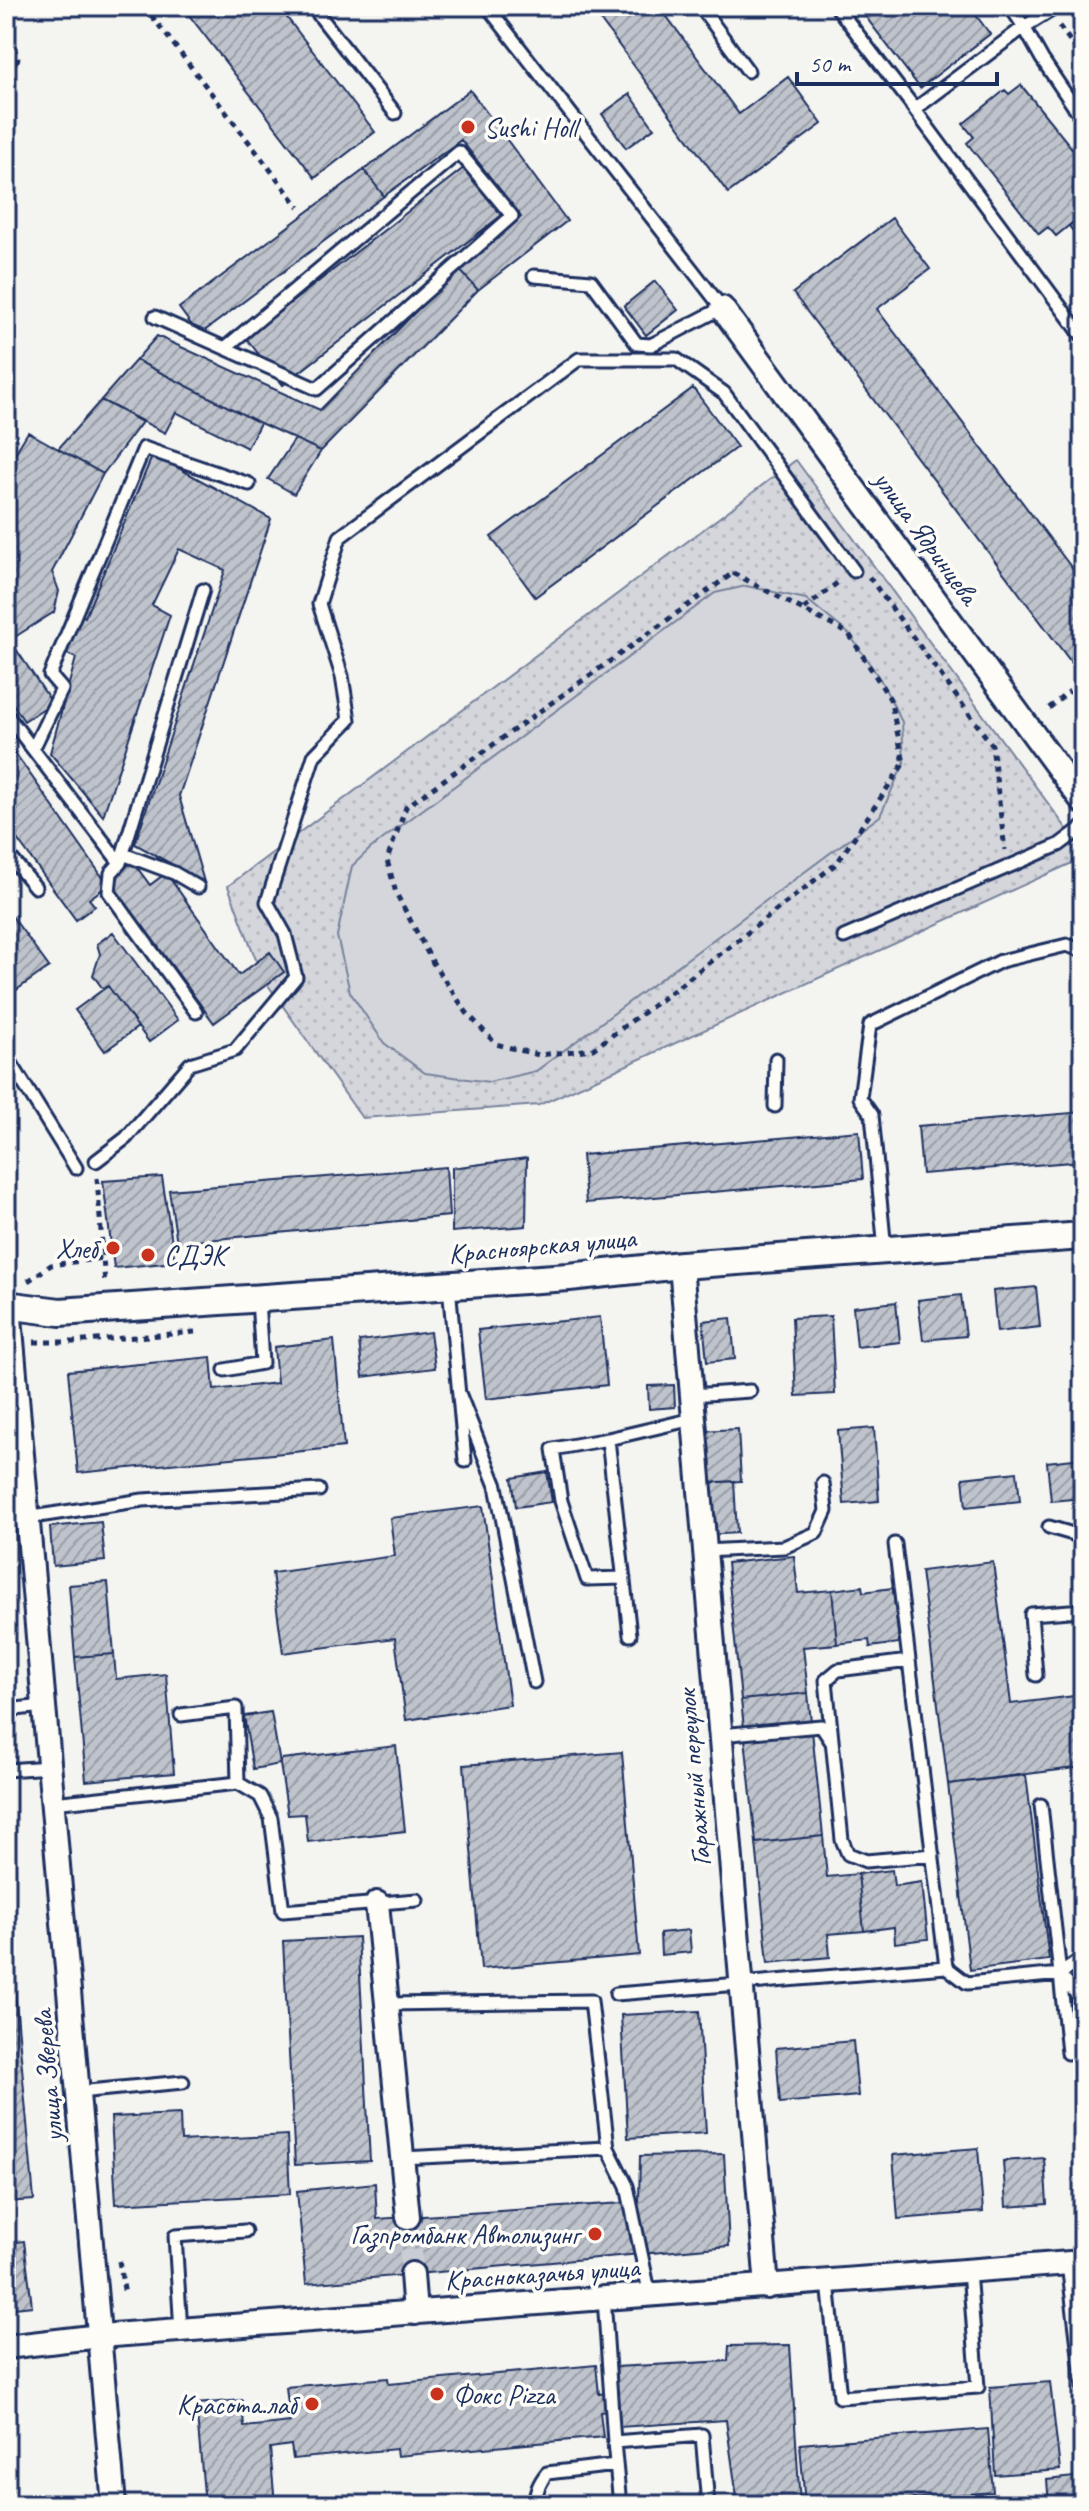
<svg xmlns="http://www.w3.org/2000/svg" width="1089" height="2511" font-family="Caveat,sans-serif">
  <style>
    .green { fill: url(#green-dots); stroke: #78829c; stroke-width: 2 }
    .pitch { fill: #d4d6db; stroke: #78829c; stroke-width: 2 }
    .building { fill: url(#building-hatch); stroke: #1b2f5e; stroke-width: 2 }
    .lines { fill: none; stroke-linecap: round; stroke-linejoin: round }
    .minor-tunnel { stroke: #c9cdd4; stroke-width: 22; stroke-dasharray: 22 11; stroke-linecap: butt }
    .service-casing { stroke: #1b2f5e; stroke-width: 17 }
    .minor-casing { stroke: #1b2f5e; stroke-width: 28 }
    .tertiary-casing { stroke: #1b2f5e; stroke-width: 32 }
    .path { stroke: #1b2f5e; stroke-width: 5; stroke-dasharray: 6 6; stroke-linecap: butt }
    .service { stroke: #fdfcf7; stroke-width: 11 }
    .minor { stroke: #fdfcf7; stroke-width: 22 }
    .tertiary { stroke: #fdfcf7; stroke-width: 26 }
    .poi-dot { fill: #c8321e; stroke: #fdfcf7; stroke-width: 3 }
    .labels { text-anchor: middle; stroke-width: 7; stroke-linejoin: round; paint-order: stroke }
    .poi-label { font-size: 28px; fill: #1b2f5e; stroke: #fdfcf7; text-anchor: start }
    .street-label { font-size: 28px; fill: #1b2f5e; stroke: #fdfcf7 }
  </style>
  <defs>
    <pattern id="green-dots" width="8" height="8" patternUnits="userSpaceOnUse" patternTransform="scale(2)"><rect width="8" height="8" fill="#d4d6db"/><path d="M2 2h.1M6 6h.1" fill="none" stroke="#b5b8be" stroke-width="1.8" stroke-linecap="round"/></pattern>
    <pattern id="building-hatch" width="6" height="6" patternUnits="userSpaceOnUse" patternTransform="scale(2)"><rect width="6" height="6" fill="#bfc3cc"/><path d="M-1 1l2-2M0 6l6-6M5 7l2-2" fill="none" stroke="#9a9fa9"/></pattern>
  </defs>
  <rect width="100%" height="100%" fill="#f4f4f1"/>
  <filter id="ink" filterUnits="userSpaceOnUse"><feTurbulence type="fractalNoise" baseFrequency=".0125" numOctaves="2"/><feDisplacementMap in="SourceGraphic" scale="16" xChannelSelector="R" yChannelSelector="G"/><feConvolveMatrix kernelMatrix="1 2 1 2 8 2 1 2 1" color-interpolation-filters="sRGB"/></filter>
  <g filter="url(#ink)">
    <path class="green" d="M796,460L1083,851V858L539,1105L362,1118L263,978L228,886Z"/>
    <path class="pitch" d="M746,586L806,599L849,634L880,679L902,722L904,763L880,816L536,1071L489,1082L425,1073L384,1043L350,992L337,936L352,866L371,848L715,593Z"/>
    <path class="building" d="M182,6H278L375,132L315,178Z
      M590,6H659L739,114L788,77L822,124L728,193Z
      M863,6H969L990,34L920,88L859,8Z
      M1021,85L1083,162V214L1056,236L1048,227L1039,234L967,143L974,137L963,124L1005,90L1009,94Z
      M470,90L567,221L478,290L458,268L521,217L461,140L384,196L364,170Z
      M630,94L654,128L626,148L602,114Z
      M465,167L502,215L283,385L246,338Z
      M364,170L384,196L199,335L179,308Z
      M1083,215V244L1069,226Z
      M892,218L930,269L877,309L1083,583V678L793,293Z
      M458,268L478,290L321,451L260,423L136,360L157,336L320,410Z
      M655,281L678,310L646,335L624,306Z
      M136,360L260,423L247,448L176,412L165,433L101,400Z
      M693,388L737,447L535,597L491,537Z
      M101,400L142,422L103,474L58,449Z
      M28,432L103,474L52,572L59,591L54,612L10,640L6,634V468Z
      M295,439L321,451L294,494L268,479Z
      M153,454L271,519L179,796L204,882L135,844L225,570L179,549L152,605L170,615L103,816L50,753L76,658L65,653L80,614L85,617Z
      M6,634L52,703L24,721L6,694Z
      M6,740L108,885L89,899L95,906L76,920L6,824Z
      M133,862L150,885L166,873L239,975L270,952L284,972L214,1023L115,888L113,876Z
      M6,908L49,967L8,996L6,994Z
      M113,932L178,1020L149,1042L108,986L103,989L93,975L100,954L97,944Z
      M108,986L138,1027L105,1051L75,1010Z
      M1083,1112V1161L922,1174L918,1126Z
      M859,1131L863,1179L586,1203L582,1155Z
      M527,1158L526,1226L452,1232V1168Z
      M446,1167L449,1216L177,1243L169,1190Z
      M162,1177L175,1262L114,1268L103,1181Z
      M1036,1287L1040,1327L997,1332L993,1291Z
      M961,1295L966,1336L923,1340L918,1300Z
      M896,1302L900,1342L857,1347L853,1307Z
      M831,1316L835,1394L796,1396L792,1318Z
      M600,1317L607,1385L486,1399L478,1330Z
      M731,1318L735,1359L707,1362L703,1321Z
      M430,1332L435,1368L363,1377L359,1341Z
      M334,1340L344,1447L78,1473L68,1371L211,1357L214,1390L277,1383L274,1347Z
      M674,1385L675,1407L649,1409L648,1386Z
      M874,1428L879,1501L844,1504L838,1431Z
      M738,1429L741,1481L702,1483L699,1431Z
      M1082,1458L1083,1498L1051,1501L1047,1462Z
      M547,1472L552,1502L516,1507L512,1478Z
      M1017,1472L1020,1501L966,1507L963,1478Z
      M734,1481L737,1533L706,1535L702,1483Z
      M483,1506L510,1705L406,1720L395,1638L283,1653L272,1573L395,1556L390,1518Z
      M101,1522L105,1561L53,1566L50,1527Z
      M794,1556L798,1593L832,1590L837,1644L803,1647L808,1693L741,1700L727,1563Z
      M993,1562L1011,1704L1083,1695V1767L948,1784L921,1571Z
      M108,1582L114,1654L75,1657L69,1585Z
      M862,1586L863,1592L893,1588L899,1643L870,1647L869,1640L837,1644L832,1590Z
      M114,1654L116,1679L166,1674L174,1773L86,1781L75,1657Z
      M808,1693L823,1836L756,1843L741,1700Z
      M271,1712L280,1764L253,1769L244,1716Z
      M396,1746L405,1831L308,1842L305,1814L288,1815L280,1764L282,1759Z
      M622,1752L639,1955L481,1969L464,1765Z
      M1026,1775L1049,1960L970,1970L948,1784Z
      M823,1836L827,1877L858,1874L864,1931L828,1934L830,1957L768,1963L756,1843Z
      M892,1870L894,1886L922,1882L928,1939L895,1943L894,1927L864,1931L858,1874Z
      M6,1891L34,2200L6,2202Z
      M689,1930L691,1952L661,1955L660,1933Z
      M358,1937L370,2161L295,2165L283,1941Z
      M699,2011L706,2133L628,2138L621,2015Z
      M853,2041L858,2096L780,2103L776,2048Z
      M180,2114L181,2141L287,2135L290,2194L116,2204L111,2117Z
      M978,2148L983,2212L898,2219L893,2155Z
      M724,2154L729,2246L306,2284L297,2191L375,2183L377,2219L639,2202L640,2156Z
      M1044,2158L1047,2204L1006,2207L1003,2161Z
      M24,2241L32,2306L6,2309V2243Z
      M790,2345L800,2505H738L726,2420L619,2427L615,2367L728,2361L729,2346Z
      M596,2365L599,2394L606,2393L608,2411L600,2412L603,2437L397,2456L396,2449L293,2459L291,2445L270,2448L275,2505H205L196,2404L242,2400L244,2427L290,2422L286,2387L388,2378L389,2384Z
      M1050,2382L1060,2470L995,2475L990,2387Z
      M988,2429L993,2492L841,2505H805L800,2444Z
      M6,2430L12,2491L6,2492Z
      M1083,2476V2505H1049L1047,2480Z"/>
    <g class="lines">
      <path class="minor-tunnel" d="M408,2217L412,2274"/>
      <defs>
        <path id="service" d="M312,6L395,113
          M487,6L722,308L651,345L637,344L591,281L534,276
          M700,6L748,71
          M836,6L915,109L1024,27L1042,59L1083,120
          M1010,6L1024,27L1058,6
          M912,106L1083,337
          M155,317L317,389L512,216L459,152L225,348
          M6,714L120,863L203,590
          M33,749L62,689L50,675L144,448L249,484
          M6,852L35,887
          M123,854L174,873L198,887
          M120,863L111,873L109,892L196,1012
          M844,937L1059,845L1083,827
          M6,1055L76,1168
          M775,1106L776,1059
          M96,1161L126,1138L190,1064L235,1050L296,977L285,934L267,902L314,756L349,720L342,676L319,604L340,537L579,359H676L724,393L854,571
          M885,1250L872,1115L860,1098L870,1025L1001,961L1067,945L1083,951
          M449,1286L465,1461
          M225,1370L262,1363L258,1299
          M459,1393L496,1486L534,1682
          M692,1395L750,1391
          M608,1439L553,1449L561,1501L587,1579L624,1578
          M6,1521L143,1500L319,1490
          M1049,1527L1083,1537
          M895,1544L946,1967
          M705,1551L784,1547L816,1533L826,1511L823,1483
          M630,1635L608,1439L693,1419
          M909,1661L838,1670L826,1680L842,1840L848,1854L866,1861L933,1855
          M1036,1675L1031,1614L1083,1610
          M6,1710L44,1706
          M720,1735L821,1726L831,1741
          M6,1770L50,1767
          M238,1783L260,1796L271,1818L283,1911L417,1900
          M53,1803L238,1783L236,1708L181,1715
          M1060,1974L1068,2053
          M1060,1974L1083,1958
          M1060,1975L1083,2002
          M616,1994L946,1967L967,1983L1060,1974L1041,1805
          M387,2004L591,2001L608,2148L402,2158
          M78,2092L183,2082
          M608,2148L627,2186L650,2296
          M1068,2264L1083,2387
          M828,2282L840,2397L978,2387L969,2271
          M604,2298L614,2442L702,2435L708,2505
          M181,2331L175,2236L245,2231
          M614,2442L620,2505
          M536,2505C534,2492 540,2482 547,2473L616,2465"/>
        <path id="minor" d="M722,308L1083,802
          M681,1265L767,2287
          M9,1306L114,2505
          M377,1903L408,2217
          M412,2274L415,2313
          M6,2347L100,2336L1083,2262"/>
        <path id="tertiary" d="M6,1305L60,1312L569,1277L681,1265L1083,1236"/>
      </defs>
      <use href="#service" class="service-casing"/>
      <use href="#minor" class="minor-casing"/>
      <use href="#tertiary" class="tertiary-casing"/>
      <path class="path" d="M144,6L299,207
        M6,24L18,59L6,78
        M1059,26L1083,58
        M733,573L849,634L890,699L904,763L837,863L670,993L593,1049L539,1055L496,1044L467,1013L433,963L396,893L387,860L406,807Z
        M869,577L992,745L1005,850
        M804,609L841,580
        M1049,708L1070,691
        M97,1178L105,1284
        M28,1281L51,1265L103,1258
        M34,1342H74L195,1332
        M119,2261L125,2295"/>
      <use href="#service" class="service"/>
      <use href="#minor" class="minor"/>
      <use href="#tertiary" class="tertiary"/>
    </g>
  </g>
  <g class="poi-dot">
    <circle cx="468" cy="127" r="8"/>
    <circle cx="113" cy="1248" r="8"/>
    <circle cx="148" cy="1255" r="8"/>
    <circle cx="595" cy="2234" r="8"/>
    <circle cx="437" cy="2394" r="8"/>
    <circle cx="312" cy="2404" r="8"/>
  </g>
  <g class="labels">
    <g class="poi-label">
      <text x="484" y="137">Sushi Holl</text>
      <text x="97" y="1258" text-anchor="end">Хлеб</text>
      <text x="164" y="1265">СДЭК</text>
      <text x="579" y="2244" text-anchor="end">Газпромбанк Автолизинг</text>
      <text x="453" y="2404">Фокс Pizza</text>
      <text x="296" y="2414" text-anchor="end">Красота.лаб</text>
    </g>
    <g class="street-label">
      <text transform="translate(927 537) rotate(54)" y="10">улица Ядринцева</text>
      <text transform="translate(542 1245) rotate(-5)" y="10">Красноярская улица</text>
      <text transform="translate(693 1778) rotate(-95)" y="10">Гаражный переулок</text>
      <text transform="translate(47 2076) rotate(-95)" y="10">улица Зверева</text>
      <text transform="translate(542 2273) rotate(-4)" y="10">Красноказачья улица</text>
    </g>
  </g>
  <rect width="1089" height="2511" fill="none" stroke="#fdfcf7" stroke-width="32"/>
  <rect x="16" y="16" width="1057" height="2479" fill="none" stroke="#1b2f5e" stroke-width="3" filter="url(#ink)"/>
  <path d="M797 72v12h200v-12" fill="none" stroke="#1b2f5e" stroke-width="4"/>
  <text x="809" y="72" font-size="24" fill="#1b2f5e" stroke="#fdfcf7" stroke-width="6" paint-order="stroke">50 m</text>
</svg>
